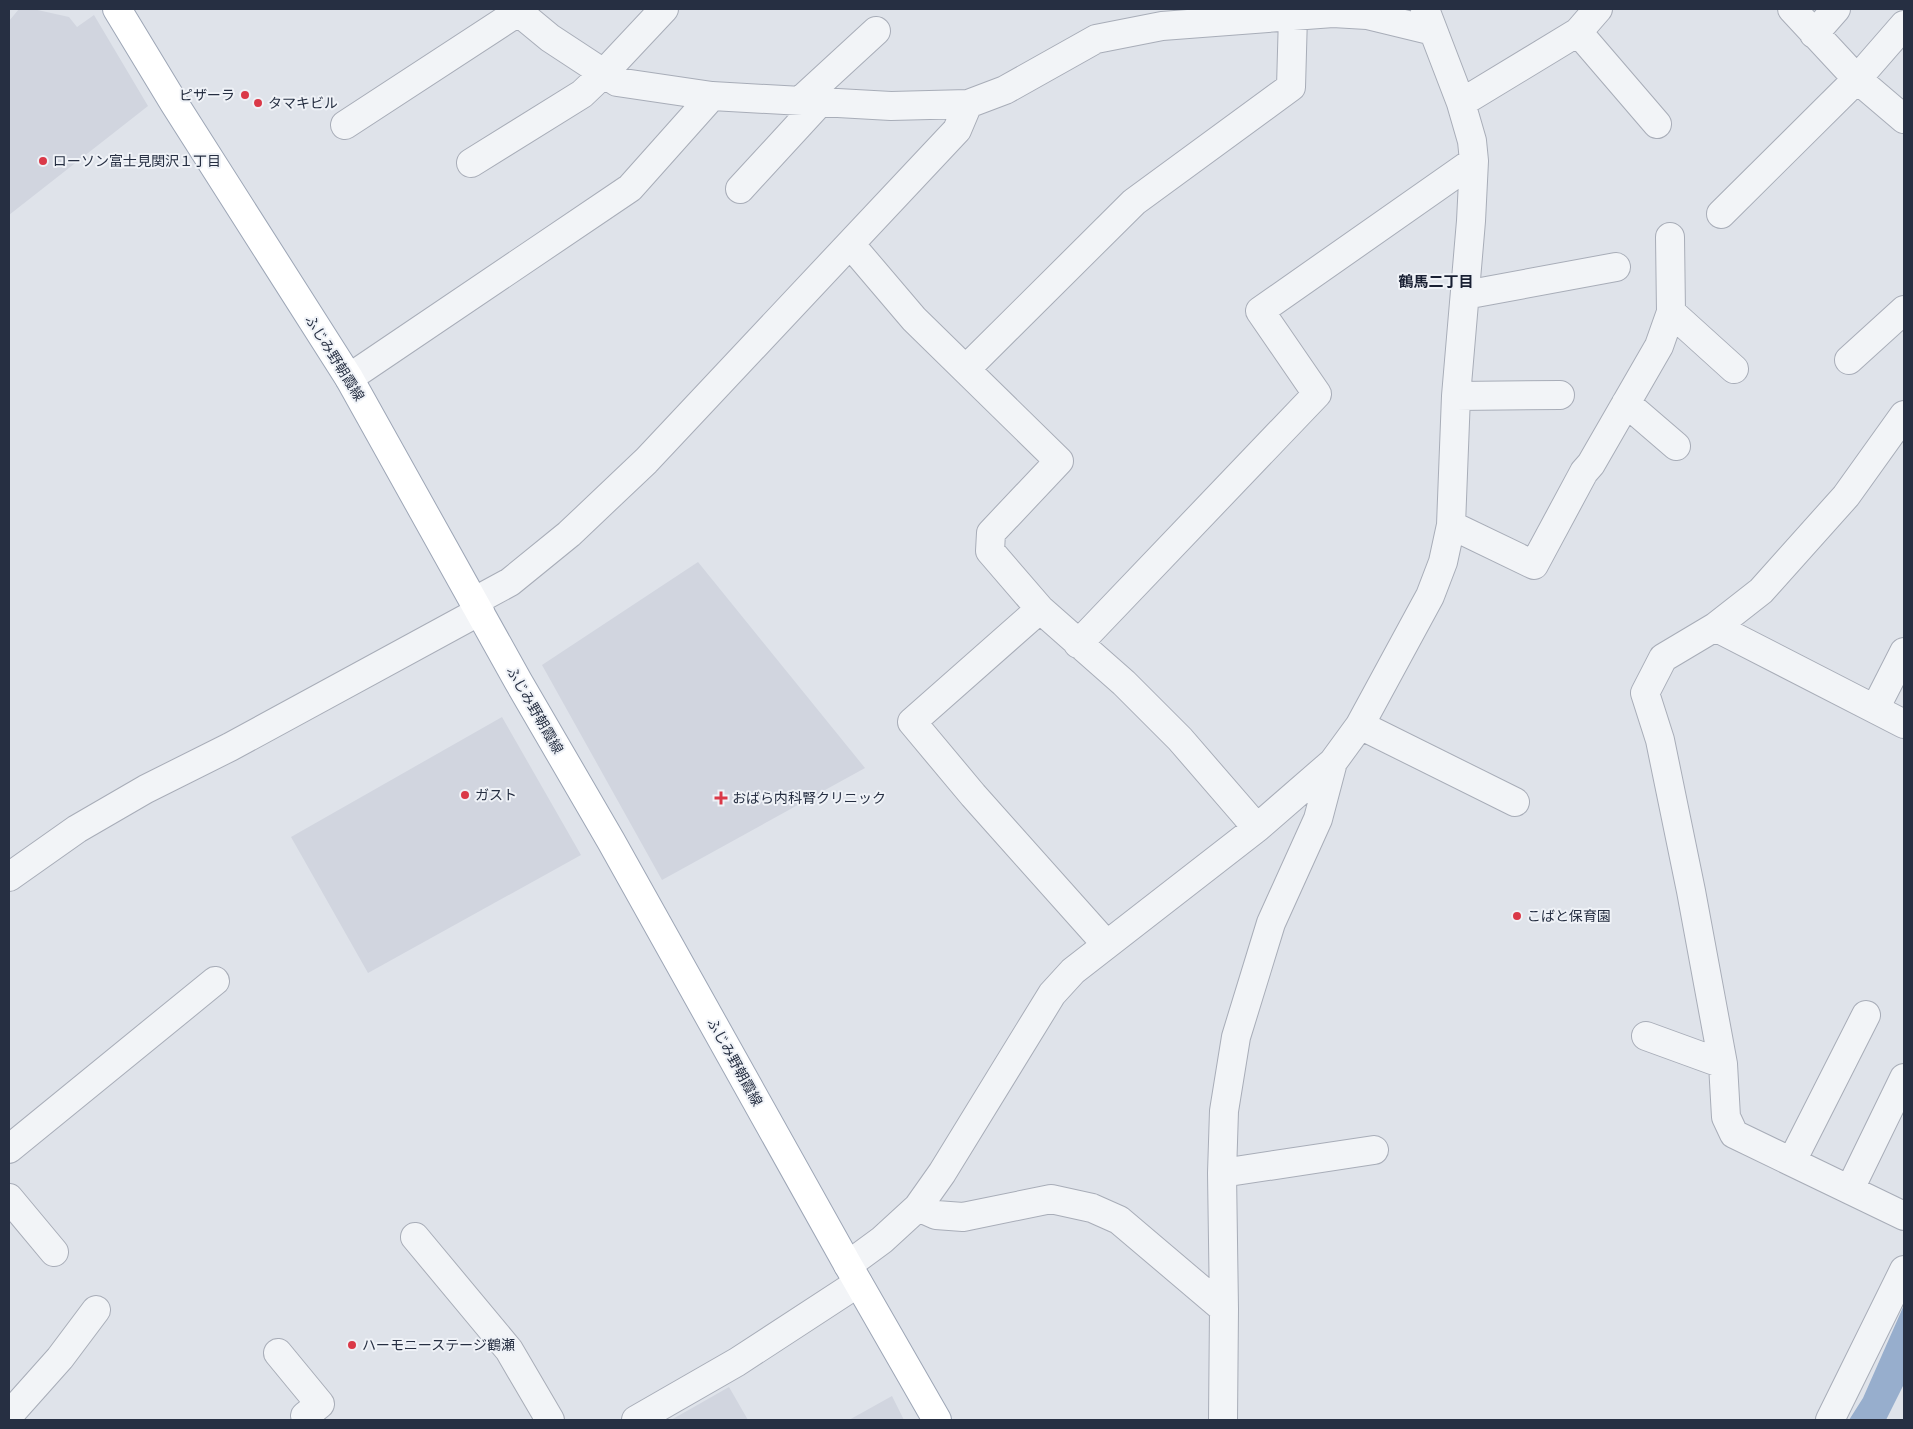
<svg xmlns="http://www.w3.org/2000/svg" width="1913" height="1429" font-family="'Archivo Narrow','Noto Sans JP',sans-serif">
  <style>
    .built { fill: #d1d5df }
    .water { fill: #97aecd }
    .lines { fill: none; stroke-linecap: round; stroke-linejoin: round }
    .minor-casing { stroke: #a8adb8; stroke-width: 30 }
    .major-casing { stroke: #9da6b6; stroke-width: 30 }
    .minor { stroke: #f2f4f7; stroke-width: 28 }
    .major { stroke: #fff; stroke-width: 28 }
    .poi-dot { fill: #da3948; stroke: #eff2f7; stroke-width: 2 }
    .labels { text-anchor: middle; stroke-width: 4; stroke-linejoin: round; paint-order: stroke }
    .poi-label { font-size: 14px; fill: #262f42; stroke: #eff2f7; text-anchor: start }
    .street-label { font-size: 14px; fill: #262f42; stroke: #eff2f7 }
    .neighbourhood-label { font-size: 15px; font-weight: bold; fill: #192033; stroke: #eff2f7 }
  </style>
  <rect width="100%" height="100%" fill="#dfe3ea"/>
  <path class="built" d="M19,9H33L69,17L77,27L94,15L148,106L9,215V21Z
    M698,562L865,768L662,880L542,665Z
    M502,717L581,855L368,973L291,837Z
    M729,1387L748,1420H671Z
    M892,1396L904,1420H849Z"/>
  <path class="water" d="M1904,1305V1384L1886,1420H1849L1863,1398Z"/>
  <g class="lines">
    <defs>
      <path id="minor" d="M515,9L550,38L617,82L712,96L891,106L968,104L1005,90L1096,39L1162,26L1333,13L1367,15L1433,31
        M1792,9L1857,79L1904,119
        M1578,32L1657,124
        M1814,34L1836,9
        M801,100L876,31
        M1461,103L1578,32L1598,9
        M345,125L518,12
        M471,163L582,94L603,74L664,9
        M740,189L820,102
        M1721,214L1857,79L1904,25
        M851,245L914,319L1059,461L991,533L990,551L1040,609L1124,683L1180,739L1257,828
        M1465,295L1616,267
        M1671,312L1734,369
        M1849,360L1904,310
        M966,369L1134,202L1291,87L1293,16
        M349,378L630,188L712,96
        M1456,396L1560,395
        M1626,403L1676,446
        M1904,415L1846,496L1761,591L1715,627L1663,658L1645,693L1660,740L1691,891L1723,1064L1726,1117L1734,1134L1904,1216
        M1451,525L1534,565L1584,472L1591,464L1659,346L1671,312L1670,237
        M475,601L510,582L569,534L646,461L957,130L968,104
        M1040,609L912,722L973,795L1106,944
        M1715,627L1904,724
        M1078,644L1317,394L1260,311L1474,161
        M1875,709L1904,652
        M1360,725L1515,802
        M9,877L77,829L146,789L230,747L480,611
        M1646,1036L1723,1064
        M9,1149L215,981
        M1792,1161L1866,1015
        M1222,1173L1374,1150
        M1850,1189L1904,1078
        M9,1198L54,1252
        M918,1207L936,1215L963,1217L1051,1199L1092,1208L1119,1220L1224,1309
        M415,1237L509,1350L550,1420
        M848,1265L882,1240L918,1207L942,1173L1052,994L1073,971L1257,828L1333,762L1360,725L1430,596L1443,562L1451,525L1456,396L1471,221L1474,161L1472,141L1461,103L1425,9
        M278,1353L320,1404L305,1416L308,1420
        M11,1413L60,1358L96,1310
        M636,1420L737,1362L858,1283
        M1223,1420L1224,1309L1222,1173L1224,1111L1236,1037L1271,923L1318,819L1333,762
        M1830,1420L1904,1270"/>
      <path id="major" d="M117,9L174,103L349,378L518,681L611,841L848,1265L937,1420"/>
    </defs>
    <use href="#minor" class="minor-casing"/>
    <use href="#major" class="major-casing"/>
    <use href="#minor" class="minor"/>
    <use href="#major" class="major"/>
  </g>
  <g class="poi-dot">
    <circle cx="245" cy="95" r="5"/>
    <circle cx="258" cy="103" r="5"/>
    <circle cx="43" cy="161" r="5"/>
    <circle cx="465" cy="795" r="5"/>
    <path d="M718.5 790.5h5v5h5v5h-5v5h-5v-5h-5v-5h5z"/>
    <circle cx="1517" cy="916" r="5"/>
    <circle cx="352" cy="1345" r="5"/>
  </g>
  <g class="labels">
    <g class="poi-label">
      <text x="235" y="100" text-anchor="end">ピザーラ</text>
      <text x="268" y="108">タマキビル</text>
      <text x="53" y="166">ローソン富士見関沢１丁目</text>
      <text x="475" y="800">ガスト</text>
      <text x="732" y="803">おばら内科腎クリニック</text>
      <text x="1527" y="921">こばと保育園</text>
      <text x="362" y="1350">ハーモニーステージ鶴瀬</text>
    </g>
    <g class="street-label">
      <text transform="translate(335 358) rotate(58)" y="5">ふじみ野朝霞線</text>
      <text transform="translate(535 710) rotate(60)" y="5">ふじみ野朝霞線</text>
      <text transform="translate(735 1062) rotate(61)" y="5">ふじみ野朝霞線</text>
    </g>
    <g class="neighbourhood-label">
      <text x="1436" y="287">鶴馬二丁目</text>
    </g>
  </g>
  <rect width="1913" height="1429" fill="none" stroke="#262f42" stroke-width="20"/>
</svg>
